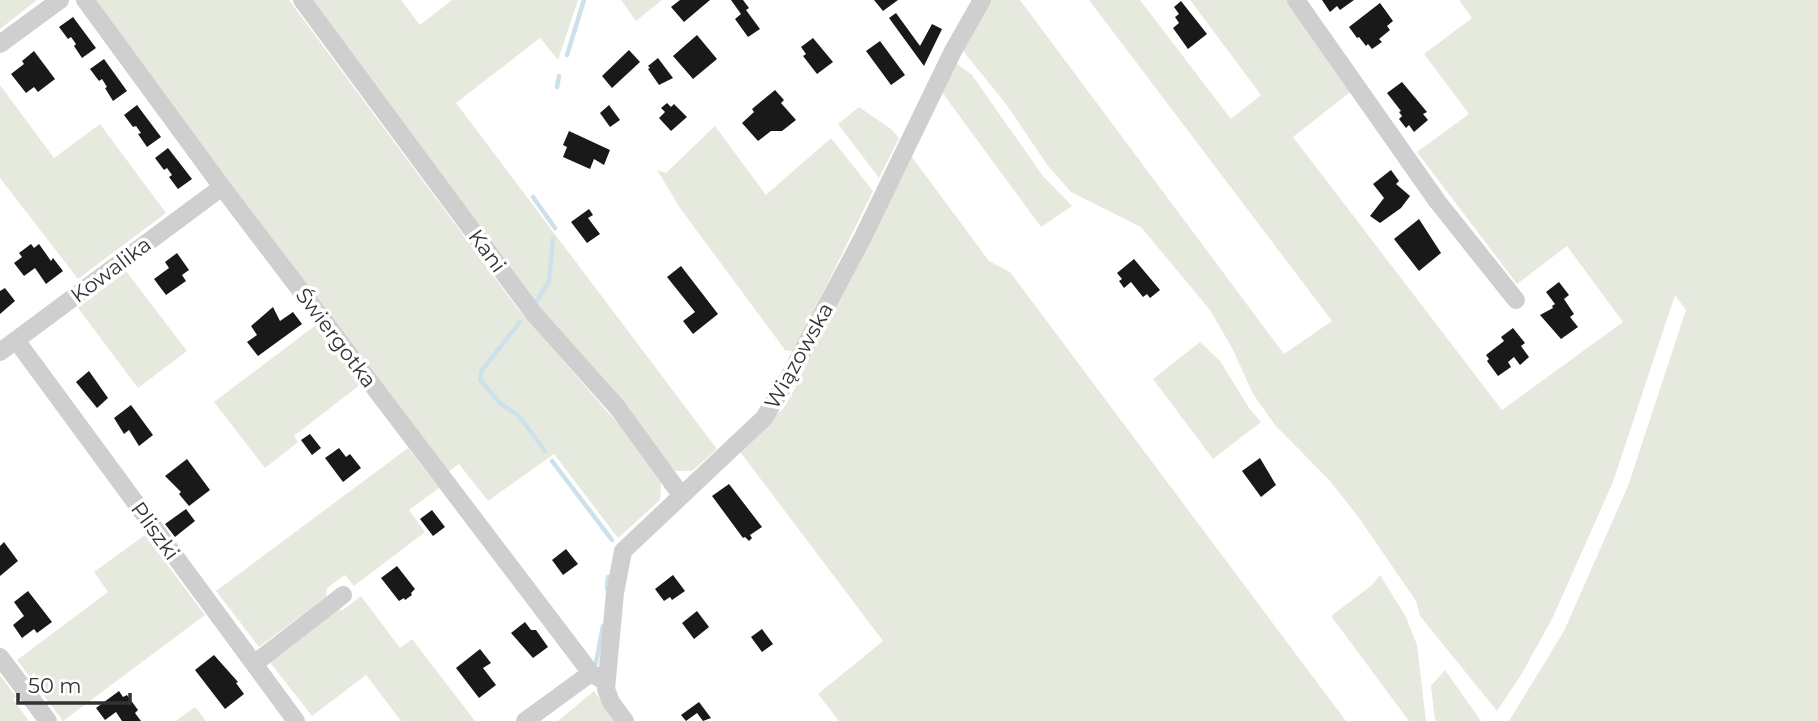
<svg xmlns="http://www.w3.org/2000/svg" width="1818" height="721" font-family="Montserrat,sans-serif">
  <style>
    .green { fill: #e6eade }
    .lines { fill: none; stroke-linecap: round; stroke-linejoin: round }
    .stream { stroke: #cce1ea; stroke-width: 4.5 }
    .building { fill: #191919 }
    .minor { stroke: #cfcfcf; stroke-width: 18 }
    .labels { text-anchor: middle; stroke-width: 7; stroke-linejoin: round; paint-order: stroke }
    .street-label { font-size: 21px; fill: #323232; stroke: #fff }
  </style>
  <rect width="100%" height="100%" fill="#fff"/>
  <path class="green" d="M0,0H37L0,29Z
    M96,0H289L518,309L619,425L661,483L660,500L618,538L554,454L488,501L459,464L445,474L95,3Z
    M312,0H401L420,25L452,0H578L558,60L540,38L456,103L717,449L692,471H675L542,311Z
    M621,0H662L636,21Z
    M990,0H1020L1284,354L1332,321L1089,0H1140L1231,119L1261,95L1190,0H1288L1354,89L1293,137L1502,410L1623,322L1567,246L1517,284L1417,152L1469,114L1424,54L1472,18L1459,0H1818V721H1509L1564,631L1628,486L1686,310L1675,295L1613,482L1553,617L1521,675L1497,711L1420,616L1416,601L1359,518L1330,481L1275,425L1253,394L1232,348L1210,310L1141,227L1071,192L1048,166L1006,104L963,51Z
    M955,62L972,75L1043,176L1072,206L1041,227L941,91Z
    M0,85L54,158L100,124L166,213L78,279L0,178Z
    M859,107L891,129L899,138L879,178L838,124Z
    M715,126L766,195L831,138L873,191L794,352L785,350L680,208L657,170L666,173Z
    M909,153L989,261L1010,272L1346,721H839L818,694L883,641L738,449L783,409L791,396Z
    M126,271L187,351L138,388L78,308Z
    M316,325L361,384L294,436L298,442L265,468L214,402Z
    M1200,342L1220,361L1249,408L1261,422L1213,459L1153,379Z
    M408,448L439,488L409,510L425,532L354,586L345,575L327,588L326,597L259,647L216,591Z
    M145,535L205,615L63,721L17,660L108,592L94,572Z
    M1380,575L1406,617L1417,645L1426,721H1409L1331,616L1372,585Z
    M361,596L400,648L412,639L475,721H401L366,675L312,716L269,661L335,609L343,610Z
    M1445,670L1481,721H1435L1431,686Z
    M0,675L16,697L13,699L29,721H0Z
    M594,691L616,721H558Z
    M195,707L206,721H176Z"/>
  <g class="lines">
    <path class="stream" d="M567,55L584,0
      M557,87L559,76
      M533,197L555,228
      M537,301L549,281L553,239
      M520,322L482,370L480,380L501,404L519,416L545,451
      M552,461L612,540
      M607,589L608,577
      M596,663L603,626"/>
  </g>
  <path class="building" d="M680,0H710L684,22L671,7Z
    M731,0H743L749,8L746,10L760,29L748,37L735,19L741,14Z
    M874,0H898L883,11Z
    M1322,0H1354L1340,10L1337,6L1330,12Z
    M1181,1L1207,34L1188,49L1173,28L1179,23L1175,17L1179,14L1174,7Z
    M1380,3L1393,21L1387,26L1390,30L1379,39L1382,42L1372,49L1368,44L1366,46L1359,37L1357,38L1349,27Z
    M896,13L920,46L932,24L942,29L924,66L889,18Z
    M73,17L96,48L82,58L74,46L76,44L71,37L68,39L59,27Z
    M697,35L717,59L693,79L673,56Z
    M813,38L833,62L817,74L803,56L806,54L801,47Z
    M880,41L905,75L891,85L866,51Z
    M629,50L640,62L612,88L602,76Z
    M34,51L55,79L38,92L34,87L26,93L11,74L24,64L22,61Z
    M658,58L673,78L659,85L648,69L650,68L648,66Z
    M104,59L127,91L113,101L105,88L107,87L102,79L99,81L90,69Z
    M1402,82L1427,112L1423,114L1428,120L1414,132L1409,125L1406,128L1399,119L1402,116L1399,112L1401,111L1387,93Z
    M775,90L784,100L781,103L796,120L782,131H771L758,141L742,123L754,112L752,109Z
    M667,103L671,107L674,104L687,117L671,131L659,118L665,112L661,108Z
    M137,105L161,137L147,147L138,134L141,133L136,126L133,127L124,115Z
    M609,105L620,120L610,127L600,113Z
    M569,131L610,150L604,165L594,159L590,169L563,157L567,147L563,145Z
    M168,148L192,179L178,189L169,177L172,175L167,168L164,170L155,158Z
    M1391,170L1399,181L1396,184L1410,196L1401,208L1380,223L1370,216L1384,198L1373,184Z
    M589,209L593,215L588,218L600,234L587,243L571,222Z
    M1419,219L1441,253L1419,271L1394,239Z
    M31,244L34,248L39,244L51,261L53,258L63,271L46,284L35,268L24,276L14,263L22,257L19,253Z
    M177,253L189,270L182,275L186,281L166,295L154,279L169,268L165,262Z
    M1134,259L1160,290L1150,298L1147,294L1143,297L1131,282L1124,288L1119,281L1122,279L1117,273Z
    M681,266L718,314L693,334L683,321L695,312L667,277Z
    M1559,282L1569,295L1564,299L1574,314L1570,317L1578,327L1561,339L1540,315L1553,308L1552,306L1555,304L1546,292Z
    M5,288L15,301L0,314V291Z
    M273,307L280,321L293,312L302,324L258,356L247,342L257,335L251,326Z
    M1513,328L1525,343L1521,346L1529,357L1520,365L1514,357L1508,362L1511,367L1498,376L1487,361L1489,359L1486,355L1504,341L1501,337Z
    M89,371L108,398L97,408L76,382Z
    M131,405L153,435L139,446L129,430L124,434L114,418Z
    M310,434L321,448L312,455L301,440Z
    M339,448L346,457L350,454L361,468L343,482L325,458Z
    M1260,458L1276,485L1261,497L1242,471Z
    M187,459L210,490L189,506L179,494L181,492L165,476Z
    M729,484L762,527L750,535L752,538L749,541L745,537L743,538L712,496Z
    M186,509L195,521L175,537L165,524Z
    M432,510L445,527L433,536L420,519Z
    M4,542L18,561L0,576V546Z
    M566,549L578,564L563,575L552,560Z
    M397,566L415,589L411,593L412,595L405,600L404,598L399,601L381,578Z
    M673,575L685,591L672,600L670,597L664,601L655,589Z
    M28,591L52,622L37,633L34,629L22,638L13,625L24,616L14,602Z
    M697,611L709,627L694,639L682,623Z
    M525,622L531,630H536L548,647L533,658L511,633Z
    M762,629L773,644L762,652L751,637Z
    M480,649L491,663L483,668L496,685L479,698L456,668Z
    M214,655L238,682L236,683L244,694L225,709L195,670Z
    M119,691L123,697L127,695L138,710L135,713L141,721H122L116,712L105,720L96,708Z
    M699,702L711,718L703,721L697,713L686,721L681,715Z"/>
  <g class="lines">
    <path class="minor" d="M85,0L222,187L591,673L606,682
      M302,0L534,314L617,407L681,495
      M1296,0L1437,201L1516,300
      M0,44L60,0
      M16,340L296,721
      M0,352L222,187
      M0,657L48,721
      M254,664L343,595
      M525,721L591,673
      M625,721L611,702L606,689L615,593L623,551L764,418L789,377L863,237L953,51L982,0"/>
  </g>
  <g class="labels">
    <g class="street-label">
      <text transform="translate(487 251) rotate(54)" y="7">Kani</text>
      <text transform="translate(111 270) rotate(-37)" y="7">Kowalika</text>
      <text transform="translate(336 338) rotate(53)" y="7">Świergotka</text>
      <text transform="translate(799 356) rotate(-61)" y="7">Wiązowska</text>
      <text transform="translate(155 531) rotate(54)" y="7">Pliszki</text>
    </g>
  </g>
  <path d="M18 693v10h112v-10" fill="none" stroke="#323232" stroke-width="3.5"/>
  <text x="28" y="693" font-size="21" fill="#323232" stroke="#ffffff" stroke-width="5" paint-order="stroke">50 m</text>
</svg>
